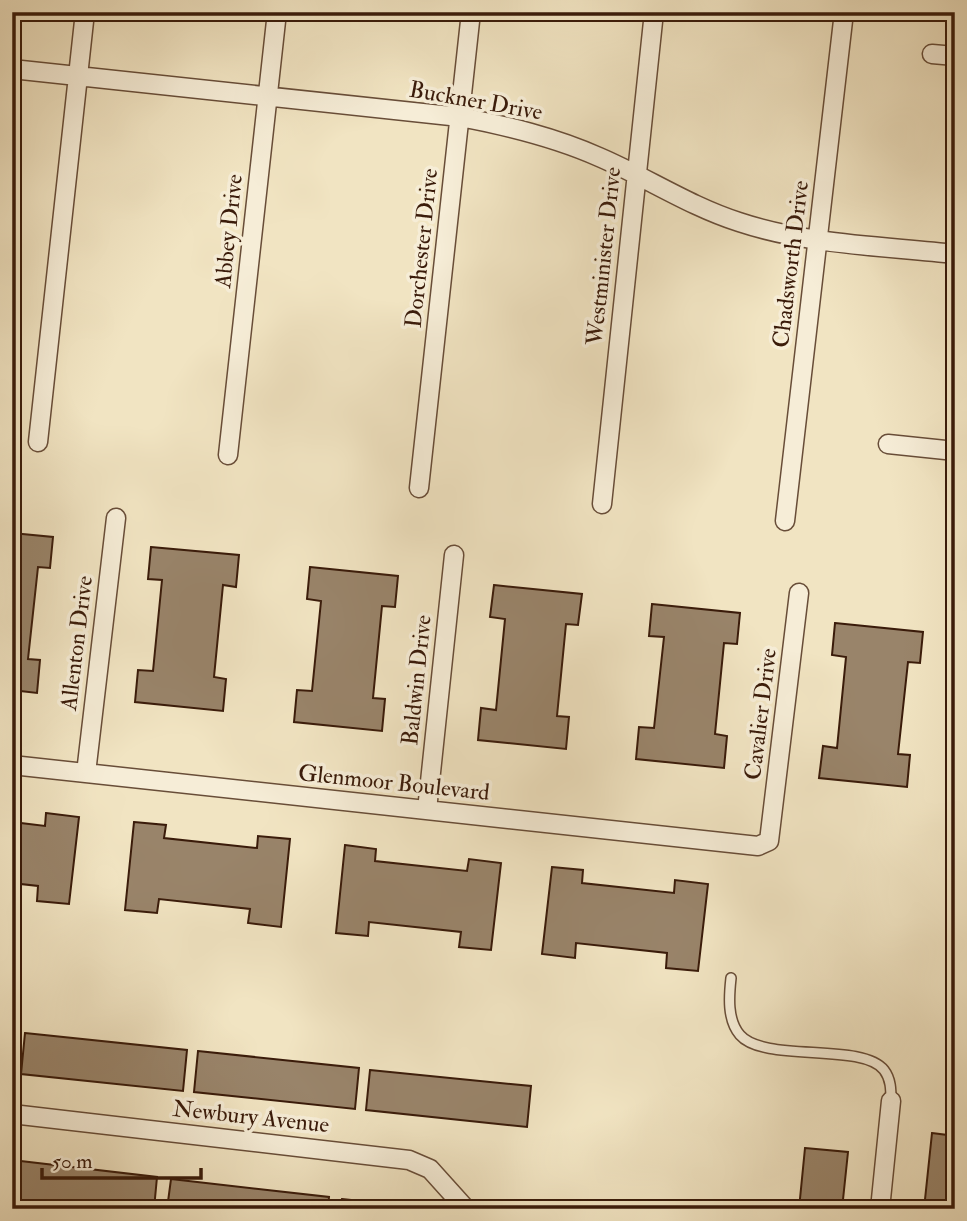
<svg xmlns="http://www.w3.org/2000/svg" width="967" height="1221" font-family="'IM FELL Double Pica',serif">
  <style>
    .building { fill: #99846a; stroke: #3a1b0a; stroke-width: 2 }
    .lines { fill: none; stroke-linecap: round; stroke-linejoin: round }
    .service-casing { stroke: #684d38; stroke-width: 12 }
    .minor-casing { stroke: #684d38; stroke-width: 21 }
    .service { stroke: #f6edd7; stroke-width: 9 }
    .minor { stroke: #f6edd7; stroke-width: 18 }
    .labels { text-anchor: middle; stroke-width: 7; stroke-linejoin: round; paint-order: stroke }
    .street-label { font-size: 23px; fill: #3a1b0a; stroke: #f6edd7 }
  </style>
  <rect width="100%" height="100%" fill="#f1e4c2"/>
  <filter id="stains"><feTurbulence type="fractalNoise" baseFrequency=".00286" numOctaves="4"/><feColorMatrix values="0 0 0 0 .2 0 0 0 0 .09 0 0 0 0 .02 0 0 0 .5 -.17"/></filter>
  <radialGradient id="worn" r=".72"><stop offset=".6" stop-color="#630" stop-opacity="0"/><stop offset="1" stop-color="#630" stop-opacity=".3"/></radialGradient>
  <path class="building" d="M12,533L53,537L50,568L38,567L28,659L40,660L37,693L12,690Z
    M151,547L239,555L236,587L223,585L214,677L226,679L223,711L135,702L138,670L153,671L162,580L148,579Z
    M310,567L398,576L395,607L382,606L373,698L385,699L382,731L294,722L297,690L312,691L321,601L307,599Z
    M494,585L582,594L578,625L566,624L557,716L569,717L566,749L478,740L481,708L496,710L505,619L490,617Z
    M652,604L740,613L737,644L724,643L715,734L727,736L724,768L636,759L639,727L654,728L664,637L649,636Z
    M835,623L923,632L920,663L908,662L898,754L910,755L907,787L819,778L823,746L837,748L846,657L832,655Z
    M46,813L79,817L69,904L37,901L38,886L12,883V822L45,826Z
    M134,822L166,825L164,838L257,848L258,836L290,839L281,927L248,923L250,909L159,899L157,913L125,910Z
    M345,845L376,849L375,861L467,871L469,859L501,863L491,950L459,947L461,932L369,922L368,936L336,933Z
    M552,867L583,870L582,883L674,893L675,880L708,884L698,971L666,968L667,953L576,943L575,958L542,954Z
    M25,1033L187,1050L183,1091L21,1074Z
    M198,1051L359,1068L355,1109L194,1092Z
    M370,1070L531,1086L527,1127L366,1110Z
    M932,1133L955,1136V1209H924Z
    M805,1148L848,1152L842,1209H799Z
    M12,1160L157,1177L154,1209H85L12,1200Z
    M171,1179L329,1197L328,1209H167Z
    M342,1199L397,1205V1209H340Z"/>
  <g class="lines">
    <defs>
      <path id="service" d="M731,978C729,996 727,1020 740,1035C764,1063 862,1042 884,1070C891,1079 891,1090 891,1101"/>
      <path id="minor" d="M932,54L955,56
        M12,69L460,117C508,126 554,137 599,157C646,177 689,206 739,222C808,245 883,246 955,254
        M38,442L85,12
        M888,444L955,451
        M228,455L277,12
        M419,488L471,12
        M602,504L654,12
        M785,521L844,12
        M12,765L758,846L769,841L799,593
        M86,773L116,518
        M427,810L454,555
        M12,1114L409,1160L430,1169L466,1209
        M880,1209L891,1101"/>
    </defs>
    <use href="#service" class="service-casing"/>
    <use href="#minor" class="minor-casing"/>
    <use href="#service" class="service"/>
    <use href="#minor" class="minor"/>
  </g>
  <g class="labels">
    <g class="street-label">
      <text transform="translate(476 100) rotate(10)" y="8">Buckner Drive</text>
      <text transform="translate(228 231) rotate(-84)" y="8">Abbey Drive</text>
      <text transform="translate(421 248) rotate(-84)" y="8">Dorchester Drive</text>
      <text transform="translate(603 256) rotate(-84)" y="8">Westminister Drive</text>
      <text transform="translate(790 264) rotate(-83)" y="8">Chadsworth Drive</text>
      <text transform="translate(76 643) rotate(-83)" y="8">Allenton Drive</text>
      <text transform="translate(416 680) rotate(-84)" y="8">Baldwin Drive</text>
      <text transform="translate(760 714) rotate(-83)" y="8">Cavalier Drive</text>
      <text transform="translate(394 782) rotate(6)" y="8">Glenmoor Boulevard</text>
      <text transform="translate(251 1116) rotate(6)" y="8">Newbury Avenue</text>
    </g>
  </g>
  <rect width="967" height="1221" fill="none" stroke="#f1e4c2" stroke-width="42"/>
  <rect x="14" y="14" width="939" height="1193" fill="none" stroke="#3a1b0a" stroke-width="3.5"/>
  <rect x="21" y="21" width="925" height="1179" fill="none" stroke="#3a1b0a" stroke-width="2"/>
  <path d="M42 1168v10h159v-10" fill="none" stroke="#3a1b0a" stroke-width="3.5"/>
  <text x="52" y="1168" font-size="21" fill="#3a1b0a" stroke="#f6edd7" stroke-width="5" paint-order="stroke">50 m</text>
  <rect width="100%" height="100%" filter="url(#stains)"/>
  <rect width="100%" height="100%" fill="url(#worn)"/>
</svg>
